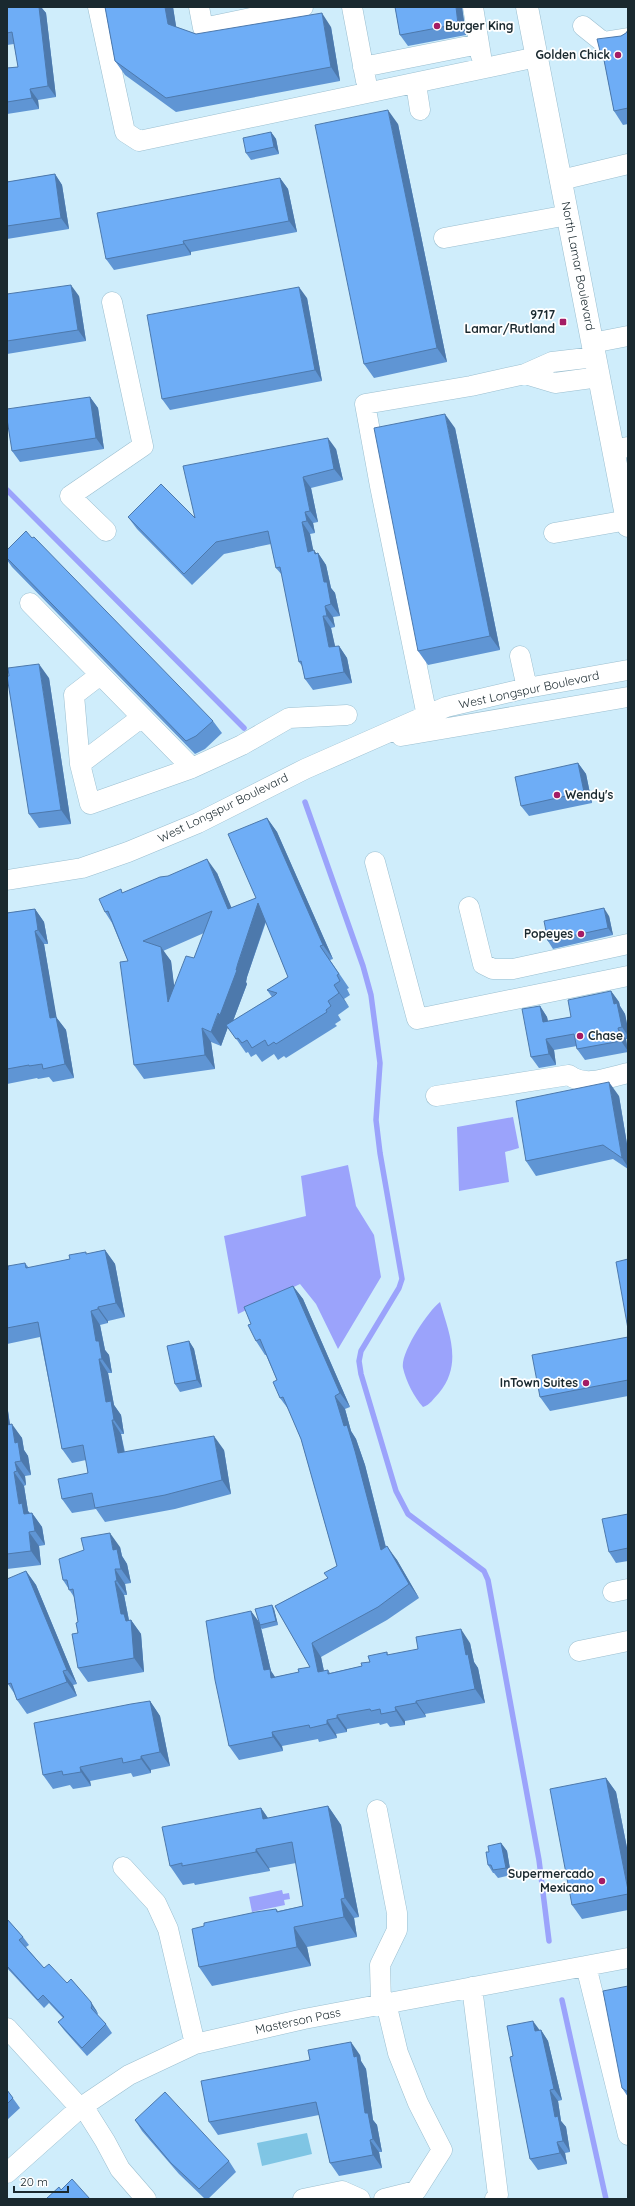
<svg xmlns="http://www.w3.org/2000/svg" width="635" height="2206" font-family="Quicksand,sans-serif">
  <style>
    .green { fill: #7fc5e4 }
    .water { fill: #9ba3fb }
    .lines { fill: none; stroke-linecap: round; stroke-linejoin: round }
    .stream { stroke: #9ba3fb; stroke-width: 5.5 }
    .minor-casing { stroke: #9bbfd0; stroke-width: 21 }
    .major-casing { stroke: #9bbfd0; stroke-width: 23 }
    .minor { stroke: #fff; stroke-width: 20 }
    .major { stroke: #fff; stroke-width: 22 }
    .wall { fill: #5f95d4; fill-rule: evenodd }
    .shaded-wall { fill: #4d79ac }
    .building { fill: #6eadf6; stroke: #4d79ac; fill-rule: evenodd }
    .poi-dot { fill: #a41c65; stroke: #fff; stroke-width: 1.5 }
    .labels { text-anchor: middle; stroke-width: 3.5; stroke-linejoin: round; paint-order: stroke }
    .poi-label { font-size: 12px; font-weight: bold; fill: #1a292f; stroke: #fff; text-anchor: end }
    .street-label { font-size: 12px; fill: #1a292f; stroke: #fff }
  </style>
  <rect width="100%" height="100%" fill="#cfedfb"/>
  <path class="green" d="M307,2133L312,2154L262,2166L257,2143Z"/>
  <path class="water" d="M513,1117L519,1148L505,1152L509,1182L459,1191L457,1127Z
    M348,1165L356,1206L374,1235L381,1277L338,1349L316,1304L300,1284L238,1314L224,1236L306,1216L301,1176Z
    M440,1302C449,1333 463,1364 439,1393C434,1398 430,1405 423,1407C414,1397 406,1381 403,1368C400,1353 428,1311 440,1302Z
    M282,1890L283,1894L289,1893L290,1899L284,1900L285,1905L252,1912L249,1897Z"/>
  <g class="lines">
    <path class="stream" d="M7,490L244,728
      M305,802L363,966L371,995L380,1063L376,1120L380,1153L402,1279L399,1288L361,1351L359,1361L361,1374L396,1491L408,1514L484,1571L488,1580L539,1860L549,1941
      M562,2000L606,2199"/>
    <defs>
      <path id="minor" d="M98,7L125,132L139,141L537,57
        M199,7L203,28L303,7
        M352,7L366,81
        M473,7L481,56
        M583,26L603,42L628,38
        M363,67L479,44
        M416,84L420,110
        M561,180L628,164
        M444,238L568,215
        M592,343L628,336
        M525,374L555,383L599,377
        M613,450L628,447
        M106,531L70,496L143,446L112,302
        M554,533L628,520
        M30,603L192,768
        M520,656L527,688
        M100,675L74,695L80,764L90,804L192,768L242,745L289,718L347,715
        M427,716L380,486L365,404L471,386L525,374L552,362L595,357
        M401,736L628,697
        M80,764L142,717
        M375,862L417,1019L628,976
        M7,880L82,868L128,852L198,823L305,769L446,707L527,688L628,670
        M469,907L483,964L493,969H513L628,944
        M436,1096L569,1075C586,1088 609,1077 628,1073
        M613,1592L628,1589
        M579,1651L628,1641
        M377,1810L397,1913V1930L380,1965L381,2004
        M123,1867L156,1903L168,1929L195,2044
        M586,1966L628,2135
        M472,1987L498,2195L495,2199
        M7,2028L80,2108
        M83,2106L105,2141L120,2169L146,2199
        M7,2173L80,2108L129,2075L195,2044L304,2019L628,1958
        M303,2199L342,2191L360,2199
        M384,2199L416,2191L442,2150L418,2103L398,2053L386,2003"/>
      <path id="major" d="M527,7L628,526"/>
    </defs>
    <use href="#minor" class="minor-casing"/>
    <use href="#major" class="major-casing"/>
    <use href="#minor" class="minor"/>
    <use href="#major" class="major"/>
  </g>
  <path class="wall" d="M7,7H41L46,13L56,97L38,100L39,109L7,114V68L18,67L14,44L7,45Z
    M105,7H173L176,27L196,34L331,27L340,81L176,112L125,75L115,61Z
    M395,7H462L466,35L408,46L400,35Z
    M628,30V124L623,125L614,111L604,60L601,55L621,36L626,33Z
    M398,124L447,362L374,378L364,364Z
    M271,132L276,139L279,154L251,160L246,153Z
    M55,174L62,185L69,229L7,239V182Z
    M280,178L288,189L297,232L191,252V255L114,270L106,259Z
    M7,294L79,296L86,341L7,354Z
    M307,298L322,381L170,410L162,399Z
    M90,397L98,408L104,449L20,462L12,451Z
    M455,428L500,650L428,665L418,651Z
    M336,449L343,480L311,488L318,522L313,523L315,533L310,534L313,551L316,553H318L326,565L331,588L335,593L340,616L333,617L335,627L331,628L335,647L339,646L347,658L352,683L313,690L305,679L302,666L299,662L282,575L276,568L271,544L224,554L192,585L137,529L128,517L195,518Z
    M7,550L213,721L222,733L205,749L195,754L12,567L7,560Z
    M49,678L71,824L39,828L29,814Z
    M578,763L586,774L592,803L529,816L521,806Z
    M267,818L277,832L333,959L330,960L349,988L347,989L350,995L344,999L349,1007L338,1015L341,1020L335,1024L337,1026L286,1058L284,1056L278,1060L274,1054L262,1062L256,1054L251,1057L248,1052L246,1053L228,1027L221,1046L211,1042L215,1069L144,1079L134,1065L128,961L112,923L105,912L123,893L217,873L231,908L256,898ZM266,922L288,977L267,990L272,997L233,1021L247,984L246,982L247,977ZM204,933L194,958L174,987L171,961L163,951Z
    M35,909L44,922L48,944H44L56,1017L66,1030L74,1078L53,1082L49,1077L38,1079L37,1078L7,1084V913Z
    M609,916L613,935L553,949L548,941Z
    M611,991L619,1002L620,1006L625,1014L628,1029V1039H626L628,1052L585,1060L577,1049V1046L554,1050L556,1065L539,1068L531,1057L540,1006L547,1017L548,1021L571,1017Z
    M619,1096L628,1150V1169L613,1159L536,1176L526,1161Z
    M105,1250L115,1264L125,1317L108,1321V1323L100,1325L105,1350L109,1355L112,1373H108L114,1405L121,1415L124,1434H121L125,1452L224,1450L231,1494L175,1509L105,1522L96,1509L72,1513L62,1499L88,1473L86,1460L72,1463L62,1449L40,1337L7,1344V1270L25,1263L29,1268L70,1259L87,1254Z
    M293,1286L303,1299L350,1407L345,1409L351,1431L356,1439L365,1465L386,1547L397,1560L419,1598L387,1620L321,1657L324,1671L328,1670L330,1673L362,1666L387,1652L388,1655L470,1643L474,1662L478,1668L485,1703L425,1714L426,1717L405,1721V1725L390,1727L387,1723L380,1725L379,1723L347,1729V1732L336,1734L337,1738L319,1742L318,1739L282,1746L283,1751L239,1760L229,1746L251,1611L259,1622L272,1605L274,1609L278,1625L262,1629L261,1628L271,1671L275,1677L299,1672L310,1667L275,1606L328,1578L337,1566L301,1439L289,1410L280,1398L277,1380L266,1355H265L256,1341L251,1324Z
    M628,1337V1396L550,1411L540,1397Z
    M189,1341L194,1349L202,1387L180,1392L175,1384Z
    M7,1404L10,1424L22,1438L24,1450L28,1456L31,1475L25,1476L26,1485L24,1486L28,1511L30,1513H32L42,1527L45,1545L39,1546L41,1565L7,1569Z
    M628,1514V1561L616,1563L609,1552Z
    M120,1547L122,1556L127,1564L131,1583L125,1584L127,1595H124L129,1620H131L141,1634L144,1672L88,1682L78,1668V1622L74,1597L63,1580Z
    M26,1571L36,1585L77,1684L73,1685L77,1696L27,1714L17,1700L14,1693L8,1684Z
    M150,1701L160,1716L170,1766L151,1770V1773L133,1777L131,1773L90,1781L91,1786L73,1789L70,1785L53,1789L43,1775Z
    M606,1778L616,1792L628,1853V1910L582,1919L572,1905Z
    M328,1806L341,1825L359,1917L354,1918L357,1937L307,1947L311,1966L212,1986L199,1967L204,1926L276,1909L278,1911L303,1906L296,1863L269,1868L270,1871L195,1885L194,1883L183,1885L170,1866L261,1808L268,1818Z
    M501,1843L507,1851L511,1875L498,1878L494,1873H493L488,1865L489,1852Z
    M7,1919L23,1937L29,1945L26,1947L44,1968L67,1983L71,1979L96,2010L98,2014L97,2015L106,2024L112,2033L87,2056L64,2030L58,2022L63,2018L49,2003L44,2008L7,1968Z
    M628,1986V2097L622,2088Z
    M539,2030H541L548,2041L562,2100L558,2101L561,2121L566,2127L570,2152L565,2153L567,2164L538,2170L530,2159L513,2056Z
    M360,2055L361,2061L366,2069L373,2120L377,2125L382,2152H379L382,2168L339,2176L330,2163L319,2115L218,2135L209,2122Z
    M7,2090L20,2108L7,2120Z
    M135,2120L229,2161L236,2172L208,2199H205L179,2174L142,2131Z"/>
  <path class="shaded-wall" d="M39,7H41L46,13L56,97L48,86Z
    M165,7H173L178,38L168,24Z
    M456,7H462L466,35L458,24Z
    M322,13L331,27L340,81L331,67Z
    M30,89L38,100L39,109L32,98Z
    M388,110L398,124L447,362L437,348Z
    M271,132L276,139L279,154L274,147Z
    M55,174L62,185L69,229L61,218Z
    M280,178L288,189L297,232L289,221Z
    M183,241L191,252V255L184,244Z
    M71,285L79,296L86,341L78,330Z
    M299,287L307,298L322,381L315,370Z
    M90,397L98,408L104,449L96,438Z
    M445,414L455,428L500,650L490,636Z
    M328,438L336,449L343,480L334,469Z
    M303,477L311,488L318,522L310,511Z
    M305,512L313,523L315,533L307,521Z
    M302,522L310,534L316,563L308,552Z
    M314,550L318,556V553L326,565L331,588L335,593L340,616L331,604Z
    M325,606L333,617L335,627L327,616Z
    M323,616L331,628L338,659L329,647Z
    M339,646L347,658L352,683L344,672Z
    M39,664L49,678L71,824L61,810Z
    M578,763L586,774L592,803L584,792Z
    M267,818L277,832L333,959L323,945Z
    M207,859L217,873L238,923L228,909Z
    M258,903L267,917L247,977L246,982L247,984L230,1029L228,1027L221,1046L211,1032L236,970Z
    M604,908L609,916L613,935L608,928Z
    M35,909L44,922L48,944L38,930Z
    M35,931L44,944L59,1031L50,1018Z
    M161,947L171,961L178,1016L168,1002Z
    M334,985L344,999L349,1007L339,993Z
    M611,991L619,1002L620,1006L625,1014L628,1029V1036L622,1027L614,1004Z
    M540,1006L547,1017L550,1033L543,1022Z
    M56,1017L66,1030L74,1078L65,1064Z
    M202,1028L211,1042L215,1069L205,1055Z
    M618,1028L626,1039L628,1051L621,1041Z
    M546,1039L554,1050L556,1065L549,1054Z
    M609,1082L619,1096L628,1150V1167L622,1158Z
    M105,1250L115,1264L125,1317L116,1303Z
    M293,1286L303,1299L350,1407L340,1393Z
    M98,1307L108,1321V1323L98,1309Z
    M91,1311L100,1325L105,1350L109,1355L112,1373L102,1359L96,1341Z
    M189,1341L194,1349L202,1387L197,1380Z
    M99,1359L108,1373L114,1405L121,1415L124,1434L114,1420L106,1402Z
    M335,1396L345,1409L351,1431L356,1439L365,1465L390,1564L381,1550L344,1426Z
    M7,1404L12,1440L7,1433Z
    M112,1420L121,1434L127,1467L118,1453Z
    M12,1424L22,1438L24,1450L28,1456L31,1475L21,1461L15,1443Z
    M214,1436L224,1450L231,1494L222,1480Z
    M15,1462L25,1476L26,1485L17,1471Z
    M14,1472L24,1486L28,1511L32,1517L24,1514L19,1504Z
    M32,1513L42,1527L45,1545L35,1531Z
    M29,1532L39,1546L41,1565L31,1551Z
    M110,1533L120,1547L122,1556L127,1564L131,1583L121,1569L113,1550Z
    M387,1546L397,1560L419,1598L409,1584Z
    M115,1569L125,1584L127,1595L117,1581Z
    M26,1571L36,1585L77,1684L67,1670Z
    M115,1581L124,1595L129,1621L131,1620L141,1634L144,1672L134,1658L121,1614Z
    M272,1605L274,1609L278,1625L276,1621Z
    M251,1611L261,1625H260L261,1628L271,1671L279,1683L281,1691L264,1670Z
    M461,1629L470,1643L474,1662L478,1668L485,1703L475,1689L466,1655Z
    M312,1643L321,1657L327,1686L318,1672Z
    M63,1671L73,1685L77,1696L67,1682Z
    M150,1701L160,1716L170,1766L160,1752Z
    M416,1701L425,1714L426,1717L416,1703Z
    M395,1707L405,1721V1725L396,1711Z
    M337,1715L347,1729V1732L337,1718Z
    M327,1720L336,1734L337,1738L327,1724Z
    M272,1732L282,1746L283,1751L273,1737Z
    M141,1756L151,1770V1773L141,1759Z
    M80,1767L90,1781L91,1786L81,1772Z
    M606,1778L616,1792L628,1853V1890Z
    M328,1806L341,1825L359,1917L345,1898Z
    M261,1808L274,1827L263,1819Z
    M501,1843L507,1851L511,1875L506,1868Z
    M256,1849L269,1868L270,1871L256,1852Z
    M341,1899L354,1918L357,1937L344,1917Z
    M294,1927L307,1947L311,1966L297,1947Z
    M91,2002L96,2010L98,2014L92,2006Z
    M533,2021L541,2032L535,2031Z
    M541,2030L548,2041L562,2100L554,2089Z
    M351,2042L360,2055L361,2061L366,2069L373,2120L377,2125L382,2152L373,2139L365,2113Z
    M550,2090L558,2101L561,2121L566,2127L570,2152L563,2141L555,2117Z
    M370,2140L379,2152L382,2168L373,2155Z
    M557,2142L565,2153L567,2164L560,2153Z"/>
  <path class="building" d="M7,7H39L48,86L30,89L32,98L7,102V68L18,67L12,32L7,33Z
    M105,7H165L168,24L196,34L322,13L331,67L166,98L115,61Z
    M395,7H456L458,24L400,35Z
    M628,30V108L614,111L603,55H601L597,39L621,36L626,33Z
    M388,110L437,348L364,364L315,125Z
    M271,132L274,147L246,153L243,138Z
    M55,174L61,218L7,226V182Z
    M280,178L289,221L183,241L184,244L106,259L97,213Z
    M71,285L78,330L7,341V294Z
    M299,287L315,370L162,399L147,315Z
    M90,397L96,438L12,451L7,419V409Z
    M445,414L490,636L418,651L374,428Z
    M328,438L334,469L303,477L310,511L305,512L307,521L302,522L308,552L314,550L315,554L318,553L324,582H327L331,604L325,606L327,616H323L329,647L339,646L344,672L305,679L301,661L299,662L280,567L276,568L268,531L216,542L184,574L128,517L161,484L195,518L183,466Z
    M26,531L32,538L34,537L213,721L196,736L186,741L7,558V550Z
    M39,664L61,810L29,814L7,676H9L8,668Z
    M578,763L584,792L521,806L515,777Z
    M267,818L323,945L320,946L339,974L337,975L340,981L334,985L339,993L328,1001L331,1006L326,1010L327,1012L276,1044L274,1042L268,1046L265,1040L252,1048L247,1040L242,1043L238,1038L236,1039L226,1025L275,995L277,993L267,990L288,977L258,903L238,963L236,970H237L220,1015L218,1013L211,1032L202,1028L205,1055L134,1065L120,962L128,961L108,911L105,912L99,899L121,889L122,893L160,877L168,876L207,859L228,909L256,898L228,834ZM212,911L194,958L186,956L168,1002L161,947L143,941Z
    M604,908L608,928L548,941L544,921Z
    M35,909L38,930L35,931L50,1018L56,1017L65,1064L43,1069L42,1064L29,1066V1065L7,1069V913Z
    M611,991L614,1004L617,1003L622,1027L618,1028L621,1041L577,1049L574,1034L546,1039L549,1054L531,1057L522,1009L540,1006L543,1022L571,1017L568,1000Z
    M609,1082L622,1158L603,1145L526,1161L516,1101Z
    M105,1250L116,1303L98,1307V1309L91,1311L96,1341H99L102,1359H99L106,1402L111,1401L114,1420H112L118,1453L214,1436L222,1480L165,1495L95,1508L92,1493L62,1499L58,1479L88,1473L83,1445L62,1449L38,1322L7,1328V1270H8V1266L25,1263L26,1268L70,1259L69,1255L86,1252V1254Z
    M628,1259V1329L616,1262Z
    M293,1286L340,1393L335,1396L344,1426L347,1425L355,1451L381,1550L387,1546L409,1584L378,1607L312,1643L318,1672L328,1670V1674L362,1666L361,1663L370,1662L368,1656L387,1652V1655L418,1649L416,1637L461,1629L466,1655L468,1654L475,1689L416,1701V1703L395,1707L396,1711L381,1714L380,1709L371,1711L370,1709L337,1715V1718L327,1720V1724L310,1728L309,1725L272,1732L273,1737L229,1746L215,1680L206,1621L251,1611L264,1670L270,1669L271,1678L299,1672L298,1669L310,1667L275,1606L328,1578L324,1573L337,1566L301,1439L283,1397L280,1398L273,1382L277,1380L260,1339L256,1341L248,1325L251,1324L244,1307Z
    M628,1337V1380L540,1397L532,1355Z
    M189,1341L197,1380L175,1384L167,1346Z
    M12,1424L15,1443L18,1442L21,1461L15,1462L17,1471L14,1472L19,1504L22,1503L24,1514L32,1513L35,1531L29,1532L31,1551L7,1554V1425Z
    M628,1514V1548L609,1552L602,1519Z
    M110,1533L113,1550L117,1549L121,1569H115L117,1581H115L121,1614H124L126,1621L131,1620L134,1658L78,1668L72,1634L78,1633L76,1623L78,1622L73,1589L69,1590L67,1580H63L59,1559L84,1550L81,1538Z
    M26,1571L67,1670L63,1671L67,1682L17,1700L11,1683L8,1684L7,1681V1579Z
    M272,1605L276,1621L260,1625L255,1609Z
    M150,1701L160,1752L141,1756V1759L123,1763L122,1758L80,1767L81,1772L63,1775L62,1771L43,1775L34,1723L131,1704Z
    M606,1778L628,1890V1894L572,1905L550,1789Z
    M328,1806L345,1898L341,1899L344,1917L294,1927L297,1947L199,1967L192,1929L204,1926V1923L256,1912L276,1909L277,1912L303,1906L292,1842L256,1849V1852L182,1866V1863L170,1866L162,1827L261,1808L263,1819Z
    M501,1843L506,1868L493,1870L491,1865H488L486,1852H489L488,1846Z
    M7,1919L23,1937L19,1940L44,1968L49,1964L67,1983L71,1979L91,2002L92,2006L91,2008L106,2024L82,2048L58,2022L64,2017L43,1995L38,2000L7,1966Z
    M628,1986V2092L622,2088L603,1991Z
    M533,2021L535,2031L541,2030L554,2089L550,2090L555,2117L558,2116L563,2141L557,2142L560,2153L530,2159L510,2057L513,2056L507,2026Z
    M351,2042L354,2057L357,2056L365,2113H368L373,2139L370,2140L373,2155L330,2163L316,2102L209,2122L201,2081L310,2060L308,2050Z
    M7,2090L13,2098L7,2104Z
    M165,2092L229,2161L199,2189L171,2163L135,2120Z
    M72,2179L90,2199H46L59,2187L61,2190Z"/>
  <g class="poi-dot">
    <circle cx="437" cy="26" r="4"/>
    <circle cx="618" cy="55" r="4"/>
    <rect x="559" y="318" width="8" height="8" rx="2"/>
    <circle cx="557" cy="795" r="4"/>
    <circle cx="581" cy="934" r="4"/>
    <circle cx="580" cy="1036" r="4"/>
    <circle cx="586" cy="1383" r="4"/>
    <circle cx="602" cy="1881" r="4"/>
  </g>
  <g class="labels">
    <g class="poi-label">
      <text x="445" y="30" text-anchor="start">Burger King</text>
      <text x="610" y="59">Golden Chick</text>
      <text x="555" y="319">9717<tspan x="555" dy="14">Lamar/Rutland</tspan></text>
      <text x="565" y="799" text-anchor="start">Wendy's</text>
      <text x="573" y="938">Popeyes</text>
      <text x="588" y="1040" text-anchor="start">Chase</text>
      <text x="578" y="1387">InTown Suites</text>
      <text x="594" y="1878">Supermercado<tspan x="594" dy="14">Mexicano</tspan></text>
    </g>
    <g class="street-label">
      <text transform="translate(578 266) rotate(79)" y="4">North Lamar Boulevard</text>
      <text transform="translate(529 690) rotate(-12)" y="4">West Longspur Boulevard</text>
      <text transform="translate(223 808) rotate(-26)" y="4">West Longspur Boulevard</text>
      <text transform="translate(298 2021) rotate(-12)" y="4">Masterson Pass</text>
    </g>
  </g>
  <rect width="635" height="2206" fill="none" stroke="#1a292f" stroke-width="16"/>
  <path d="M14 2186v6h54v-6" fill="none" stroke="#1a292f" stroke-width="2"/>
  <text x="20" y="2186" font-size="12" fill="#1a292f" stroke="#ffffff" stroke-width="3" paint-order="stroke">20 m</text>
</svg>
